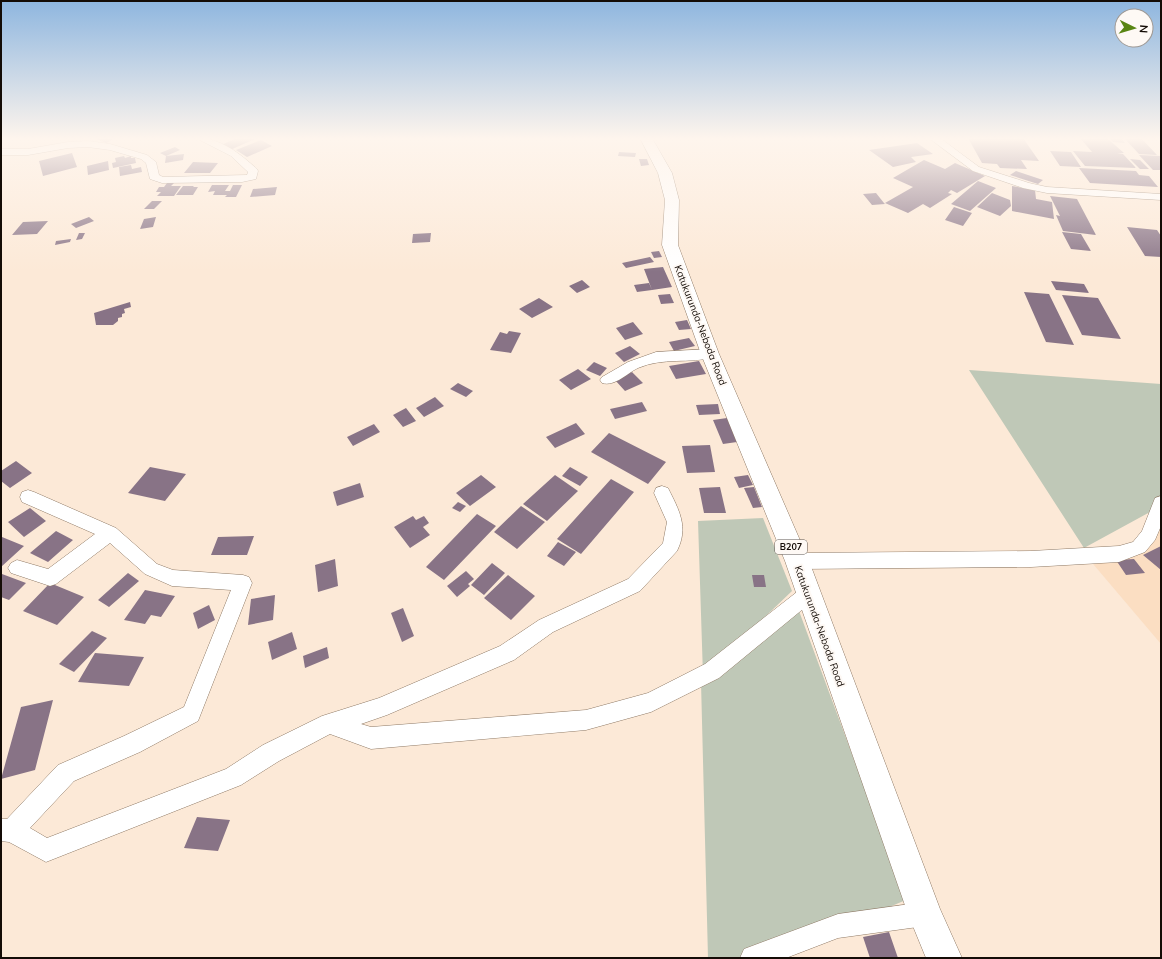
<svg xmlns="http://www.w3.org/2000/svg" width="1162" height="959" font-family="Mulish,sans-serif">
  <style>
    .built { fill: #fbdec2 }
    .green { fill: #bfc8b7 }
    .building { fill: #887386 }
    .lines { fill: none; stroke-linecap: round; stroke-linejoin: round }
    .minor-casing { stroke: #8f7a66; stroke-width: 1 }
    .primary-casing { stroke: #8f7a66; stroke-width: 1 }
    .minor { fill: #fff; fill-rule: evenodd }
    .primary { fill: #fff; fill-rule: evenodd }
    .labels { text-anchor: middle; stroke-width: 4; stroke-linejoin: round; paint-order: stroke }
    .shield { fill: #fef9f5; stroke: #5a534e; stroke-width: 1 }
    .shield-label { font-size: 9px; font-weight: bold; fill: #140c06 }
    .street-label { font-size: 10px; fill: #140c06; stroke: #fef9f5 }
  </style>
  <rect width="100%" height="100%" fill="#fce9d7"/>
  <path class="built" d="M1155,524L1161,529V644L1088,558L1136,554Z"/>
  <path class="green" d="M969,370L1161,384V506L1084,548Z
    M763,518L792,591L703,676L698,521Z
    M799,611L906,900L767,958H708L701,682Z"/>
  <path class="building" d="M94,138H116L106,143Z
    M237,138H253L255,139L230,150L221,145Z
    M968,138H1023L1039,161L1021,160L1027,169L1000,168L997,164L982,163Z
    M1080,138H1107L1124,153H1117L1123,154L1136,168L1085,166L1073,151L1092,152Z
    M1109,138H1121L1125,143L1113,142Z
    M1124,138H1141L1157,155L1139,154Z
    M261,140L272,146L247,157L236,150Z
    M917,143L933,154L911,157L916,162L893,167L869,150Z
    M175,147L180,150L166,156L160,153Z
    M1050,151L1071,152L1081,167L1060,166Z
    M619,152L636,153L635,157L618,156Z
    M72,153L77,167L43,176L39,161Z
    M184,154L183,160L165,163L166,156Z
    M1139,155L1161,156V170H1153Z
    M124,156L125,158L131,156V158H135L136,163L113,168L112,163L116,162L115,158Z
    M639,159H647L649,165L641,166Z
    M1130,159L1140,160L1149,169H1140Z
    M924,160L945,169L955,163L985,176L957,193L951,190L948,193L952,194L930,208L923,204L908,213L885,203L913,187L893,178Z
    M108,161L109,170L88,175L87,166Z
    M193,162L218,163L210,173H184Z
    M131,165L132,169L141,167L142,172L120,176L119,167Z
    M1079,168L1136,171L1139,175L1149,176L1158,187L1090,183Z
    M1016,171L1043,180L1038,184L1010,175Z
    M978,181L996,188L970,211L951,204Z
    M167,183H174L171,186H181L174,196H157L161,192H156L159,187H164Z
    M212,185H229L225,191H230L233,185H242L236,197H225L227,195H213L215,191L208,192Z
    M183,186H194L193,187H198L193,195H176Z
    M1012,186L1035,190L1036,199L1052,202L1054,219L1012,211Z
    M277,187L275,195L250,197L253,189Z
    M876,193L884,203L885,204L872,205L863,194Z
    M992,193L1010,200L1011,206L1000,216L977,207Z
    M1050,196L1077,199L1096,235L1063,231L1056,215L1060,216Z
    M152,201H162L154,209H144Z
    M954,207L972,213L963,226L945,220Z
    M89,217L94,221L76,228L71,224Z
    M156,217L153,227L140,229L144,219Z
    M48,221L37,234L12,235L23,222Z
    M1127,227L1157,230L1161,236V257L1145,256Z
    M1062,232L1081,234L1091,251L1071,249Z
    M79,233H85L82,239L76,240Z
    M431,233L430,242L412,243L413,234Z
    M71,239L70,242L55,245L56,241Z
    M659,251L662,257L654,258L651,252Z
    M650,257L654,262L626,268L622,263Z
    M663,267L672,287L652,290L644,269Z
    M582,280L590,287L577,293L569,286Z
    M1051,281L1084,284L1089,293L1056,290Z
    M649,283L652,290L637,292L634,285Z
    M1024,292L1049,294L1074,345L1046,342Z
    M670,294L674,303L661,304L658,295Z
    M1062,295L1098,298L1121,339L1082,335Z
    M539,298L553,307L532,318L519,309Z
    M130,302L131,307L124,309L125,313L122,314V317L118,318V321L113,325H96L94,313Z
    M687,320L691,329L679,330L675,322Z
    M633,322L643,334L625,340L616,328Z
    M509,331L521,333L511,353L490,350L500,332L507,334Z
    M689,338L695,346L674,351L669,342Z
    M630,346L640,354L624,362L615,353Z
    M699,361L706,374L676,379L669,366Z
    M594,362L607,368L600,376L586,370Z
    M578,369L591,379L571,390L559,380Z
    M632,372L643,383L625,391L615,380Z
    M458,383L473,391L466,397L450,389Z
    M435,397L444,406L424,417L416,408Z
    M642,402L647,411L615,419L610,409Z
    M718,404L720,414L699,415L696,405Z
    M406,408L416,421L403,427L393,415Z
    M727,418L737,442L723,444L713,420Z
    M576,423L585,434L555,448L546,437Z
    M374,424L380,432L353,446L347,437Z
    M609,433L666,462L648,484L591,452Z
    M710,445L715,472L687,473L682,446Z
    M16,461L32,473L10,488L1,481V471Z
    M150,467L186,474L165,501L128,493Z
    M570,467L588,477L580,486L562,476Z
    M481,475L496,487L470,506L456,493Z
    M555,475L578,491L547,521L523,504Z
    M748,475L753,485L739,488L734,477Z
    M611,479L634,492L581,554L557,539Z
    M360,483L364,497L337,506L333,492Z
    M720,487L726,513H704L699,488Z
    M754,487L762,507L753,508L744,488Z
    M458,502L466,506L460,512L452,508Z
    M521,506L545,522L517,549L494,532Z
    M30,508L46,521L24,537L8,522Z
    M477,514L496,526L444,580L426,567Z
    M413,516L416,520L424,516L429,523L423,527L430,535L410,548L394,527Z
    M56,531L73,540L48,562L30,553Z
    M254,536L247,555H211L218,537Z
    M2,537L24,546L1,567V538Z
    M558,542L576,552L564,566L547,556Z
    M1161,546V570L1143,555Z
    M335,559L338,586L318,592L315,565Z
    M1134,559L1145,573L1126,575L1116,560Z
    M492,563L505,573L484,595L471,585Z
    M466,571L474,579L468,584L470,586L457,597L447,586Z
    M128,573L139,581L109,607L98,600Z
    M2,574L26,583L9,600L1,597V575Z
    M508,575L535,596L511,620L484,598Z
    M752,575H764L766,587H754Z
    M50,583L84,597L57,625L23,611Z
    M145,590L175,596L161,617L151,615L145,624L124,620Z
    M275,595L273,620L248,625L251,599Z
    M209,605L215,620L198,629L193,613Z
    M403,608L414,636L402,642L391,613Z
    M92,631L107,638L74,672L59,664Z
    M292,632L297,649L272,660L268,642Z
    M327,647L329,658L305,668L303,656Z
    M95,653L144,657L129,686L78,682Z
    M53,700L35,770L1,779L21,707Z
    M197,817L230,820L218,851L184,848Z
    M889,932L898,958H870L863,937Z"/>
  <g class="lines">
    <defs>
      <path id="minor" d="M196,138C221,138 239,153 257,169L258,171L256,179L242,182L162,183L150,179L146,163L141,159L110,150L88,147L68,148L28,155H1V149H28L68,142L88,141L110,144L147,155L156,162L159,175L163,177L247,175L248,172L231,156Z
        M929,138H940L979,167L1029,183L1047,187L1161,194V200L1047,193L1023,188L973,171Z
        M710,349L715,351L717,354L715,357C689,364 663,357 638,368C627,373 615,387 602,383L600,380L602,377L628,362L656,352Z
        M662,486L668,488C679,510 689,527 677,551L640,591L553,632L514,660L387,715L361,724L371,727L586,710L648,693L705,664L802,588L808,586L814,588L817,594L814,600L719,678L651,712L586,730L371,749L330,734L279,761L241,785L46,862L9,842L1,841V819H7L58,765L124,736L184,707L231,590L172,586L145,574L110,543L56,584L50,586L11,573L8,568L11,563L17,560L48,569L95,534L22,502L20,497L22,492L28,490L34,492L116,528L157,564L173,570L243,575L249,577L252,583L198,721L140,752L74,781L30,828L47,838L226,769L263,745L322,716L379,698L500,646L539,620L628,579L663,543L667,522L654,493L656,488Z
        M1161,496V526L1155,540L1145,552L1119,562L1031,567L797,569L791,566L788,561L791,556L797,553L1031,551L1119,546L1133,542L1142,531L1155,498Z
        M925,902L934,905L937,914L934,923L925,926L838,938L786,958H740L744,949L838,914Z"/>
      <path id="primary" d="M640,138H652L672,173L679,200L678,245L719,354L809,561L940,909L962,958H926L908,914L785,561L701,354L662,245L665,200L658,173Z"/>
    </defs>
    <use href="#minor" class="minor-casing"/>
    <use href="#primary" class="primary-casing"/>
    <use href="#minor" class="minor"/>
    <use href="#primary" class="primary"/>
  </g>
  <linearGradient id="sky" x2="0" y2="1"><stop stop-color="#8eb6df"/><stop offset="0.51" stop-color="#fef5ed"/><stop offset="1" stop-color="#fef5ed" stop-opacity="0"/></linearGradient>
  <rect width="1162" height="272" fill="url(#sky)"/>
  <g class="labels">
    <rect class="shield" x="775" y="540" width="32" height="14" rx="3"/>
    <g class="shield-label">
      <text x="791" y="550">B207</text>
    </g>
    <g class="street-label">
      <text transform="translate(701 325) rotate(69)" y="4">Katukurunda-Neboda Road</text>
      <text transform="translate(820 626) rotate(70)" y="4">Katukurunda-Neboda Road</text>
    </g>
  </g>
  <rect width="1162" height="959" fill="none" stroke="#140c06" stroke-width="4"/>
  <g transform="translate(1134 28) rotate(95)"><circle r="19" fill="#fef9f5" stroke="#a09a95"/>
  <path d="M0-3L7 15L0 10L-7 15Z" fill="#588513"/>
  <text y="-6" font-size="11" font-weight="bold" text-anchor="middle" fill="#140c06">N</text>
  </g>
</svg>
